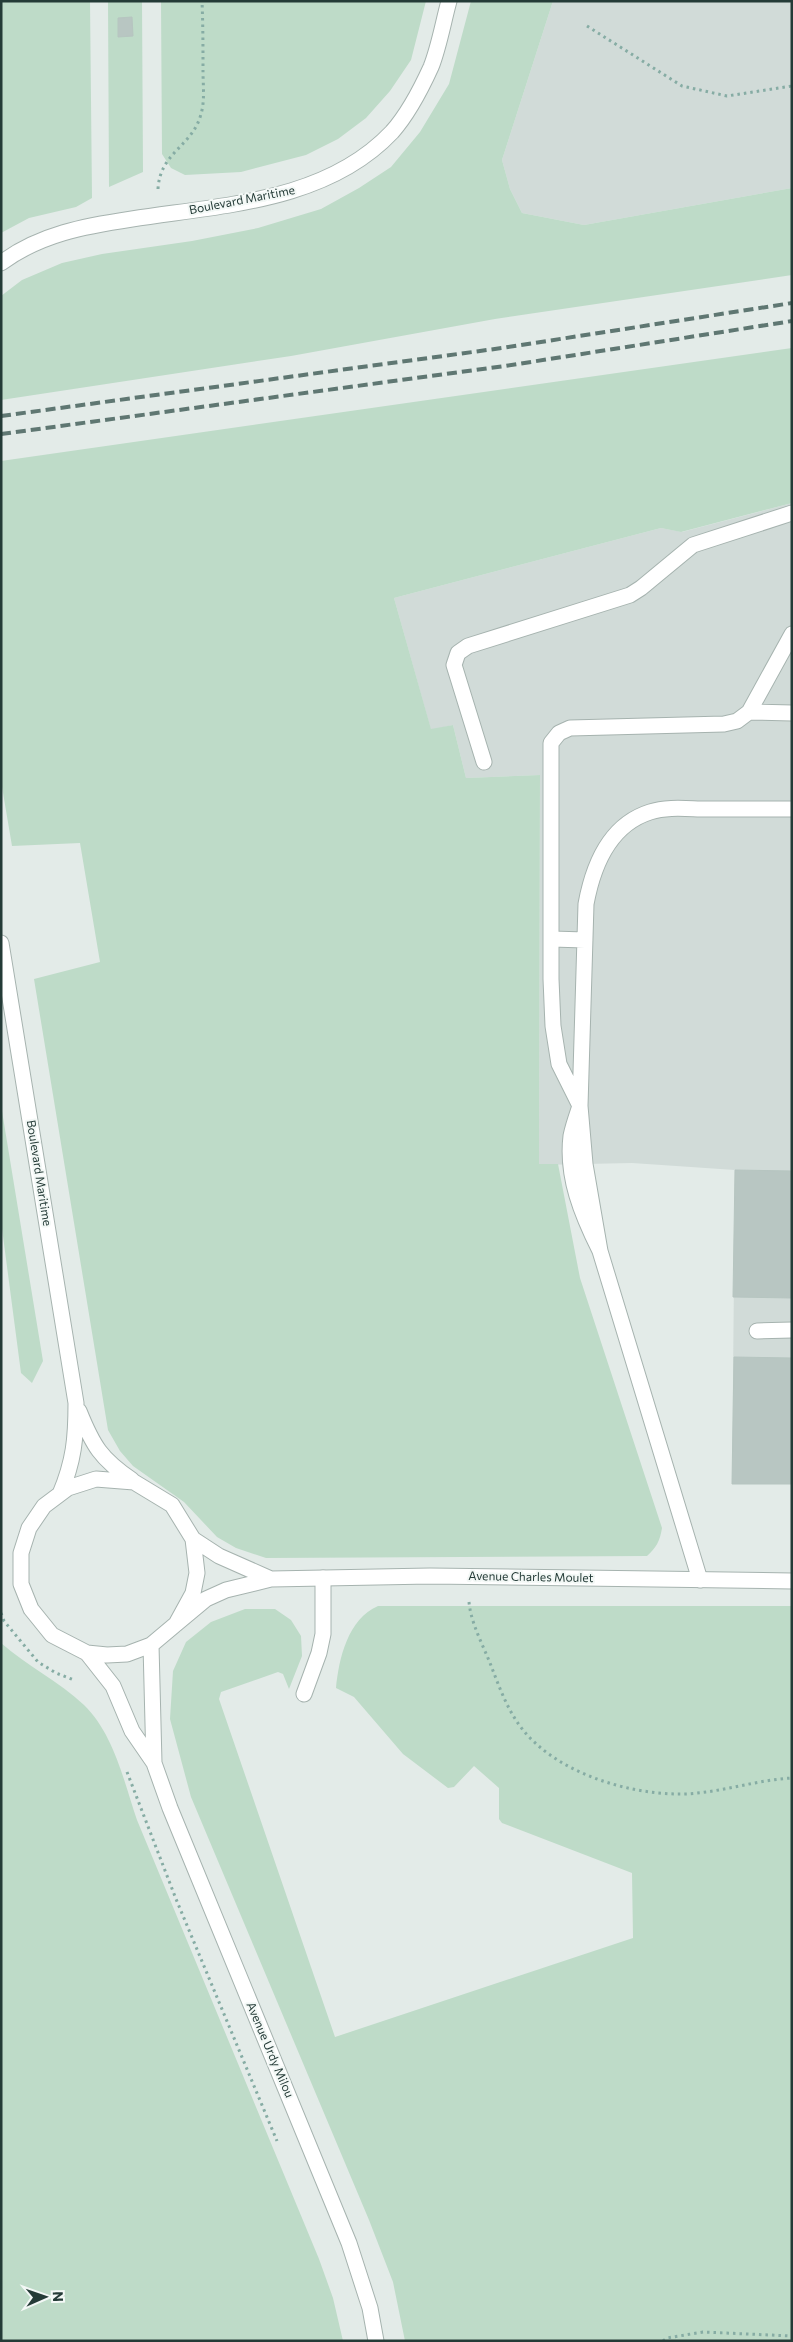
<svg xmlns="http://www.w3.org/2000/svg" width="793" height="2342" font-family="Commissioner,sans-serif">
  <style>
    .built { fill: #d1dbd8 }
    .green { fill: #bedbc8 }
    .building { fill: #b8c6c2; stroke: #b6c5c0 }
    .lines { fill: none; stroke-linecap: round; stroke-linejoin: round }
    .service-casing { stroke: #a6b3af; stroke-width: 17 }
    .minor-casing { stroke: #a6b3af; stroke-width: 17 }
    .path { stroke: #86aca4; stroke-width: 3; stroke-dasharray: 2.5 4; stroke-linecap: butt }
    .service { stroke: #fff; stroke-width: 15 }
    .minor { stroke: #fff; stroke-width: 15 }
    .rail { stroke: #5f7772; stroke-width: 4; stroke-dasharray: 10 5; stroke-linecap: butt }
    .labels { text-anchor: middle; stroke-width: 4; stroke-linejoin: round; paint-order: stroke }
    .street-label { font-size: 12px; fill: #243b37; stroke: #f3f8f6 }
  </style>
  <rect width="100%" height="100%" fill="#e3ebe8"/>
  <path class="built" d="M553,1H792V188L584,225L522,213L510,189L502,160Z
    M792,503V1484H732L735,1170L632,1163L539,1165L540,775L466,778L453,725L431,730L394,598L661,528L682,532Z"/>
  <path class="green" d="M1,1H90L92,198L76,207L29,218L1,233Z
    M108,1H142L143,172L109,187Z
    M161,1H426L411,60L390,91L366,118L338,139L306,155L241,172L185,175L171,168L162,154Z
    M471,1H553L502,160L510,189L522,213L584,225L792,188V275L495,319L291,356L1,400V296L22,280L62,263L102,254L192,241L258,228L321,209L359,188L391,167L420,132L449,84Z
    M792,348V503L681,532L661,528L394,598L431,729L453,725L466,778L540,775L539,1164H558L580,1278L662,1528C660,1541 656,1548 647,1556L266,1558L236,1548L217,1537L184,1502L133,1466L120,1451L108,1430L34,979L100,962L80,843L12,846L1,781V461Z
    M1,1105L43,1361L32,1383L21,1373L1,1221Z
    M378,1606H792V2341H405L393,2282L369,2220L191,1797L170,1719L173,1671L186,1642L211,1622L245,1609H275L291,1620L301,1636L302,1656L289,1689L283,1674L278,1672L221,1692L219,1699L335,2037L633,1938L632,1873L502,1823L499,1819V1788L474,1766L454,1787L448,1788L403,1754L354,1697L336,1688C339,1658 348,1619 378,1606Z
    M1,1643C27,1666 59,1681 84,1705C114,1734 124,1782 137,1820L319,2259L333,2298L343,2341H1Z"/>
  <path class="building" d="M132,17L133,36L118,37V18Z
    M735,1170L792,1171V1298L733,1297Z
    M734,1357L792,1358V1484H732Z"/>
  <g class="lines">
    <defs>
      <path id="service" d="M792,634L749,712L737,721L724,724L570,728L559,733L551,743V979L553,1026L559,1064L580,1106C577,1115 573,1126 571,1136C566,1177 582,1215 600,1251L585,1164L580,1106L586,904C593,866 609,825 650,812C668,806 689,809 707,809C736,809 764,809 792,809
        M749,712L792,713
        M484,762L454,665L458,653L468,646L630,595L641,588L693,545L792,513
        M552,939L585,940
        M600,1251L700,1580
        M757,1331L792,1330
        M304,1694L319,1653L323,1634V1578"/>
      <path id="minor" d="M1,263C40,234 85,226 132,219C221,205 326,202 392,132C408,114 421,89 431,67C439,47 443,23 449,1
        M1,943L76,1403C76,1438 74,1461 60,1494
        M79,1411C93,1446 101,1459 132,1480
        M193,1539L219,1556L271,1579
        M176,1624L193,1593L197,1573L193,1539L172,1505L134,1482L96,1479L68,1488L44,1506L29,1528L21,1553V1584L31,1609L52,1635L87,1653L107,1655L127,1654L151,1645L176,1624L206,1599L226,1590L271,1579L430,1576L792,1581
        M151,1645L154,1763
        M87,1653L113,1686L132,1731L154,1763L170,1808L349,2243L370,2308L376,2341"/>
    </defs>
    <use href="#service" class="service-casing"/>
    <use href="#minor" class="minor-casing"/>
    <path class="path" d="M587,26L682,86L727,96L792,86
      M158,189C160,152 193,146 201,114C205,101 203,85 203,71C203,48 203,25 202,1
      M469,1602C471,1623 482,1643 490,1663C499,1686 507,1710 523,1730C557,1772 624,1793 676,1794C714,1795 753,1780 792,1778
      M1,1613L4,1621L38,1662L56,1673L74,1680
      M127,1772L176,1899L277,2141
      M663,2341L667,2338L703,2332L792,2336"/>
    <use href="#service" class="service"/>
    <use href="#minor" class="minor"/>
    <path class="rail" d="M1,416L502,348L792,303
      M1,434L505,366L792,321"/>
  </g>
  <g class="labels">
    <g class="street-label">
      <text transform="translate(242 200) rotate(-11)" y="4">Boulevard Maritime</text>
      <text transform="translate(39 1173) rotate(81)" y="4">Boulevard Maritime</text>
      <text transform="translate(531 1577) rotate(1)" y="4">Avenue Charles Moulet</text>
      <text transform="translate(270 2050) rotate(67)" y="4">Avenue Urdy Milou</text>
    </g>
  </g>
  <rect width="793" height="2342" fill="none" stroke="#243b37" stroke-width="5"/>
  <g transform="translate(45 2297) rotate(88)" stroke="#f3f8f6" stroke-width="4" paint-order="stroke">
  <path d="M0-4L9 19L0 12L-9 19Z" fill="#243b37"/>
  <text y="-8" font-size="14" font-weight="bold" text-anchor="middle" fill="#243b37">N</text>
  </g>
</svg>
